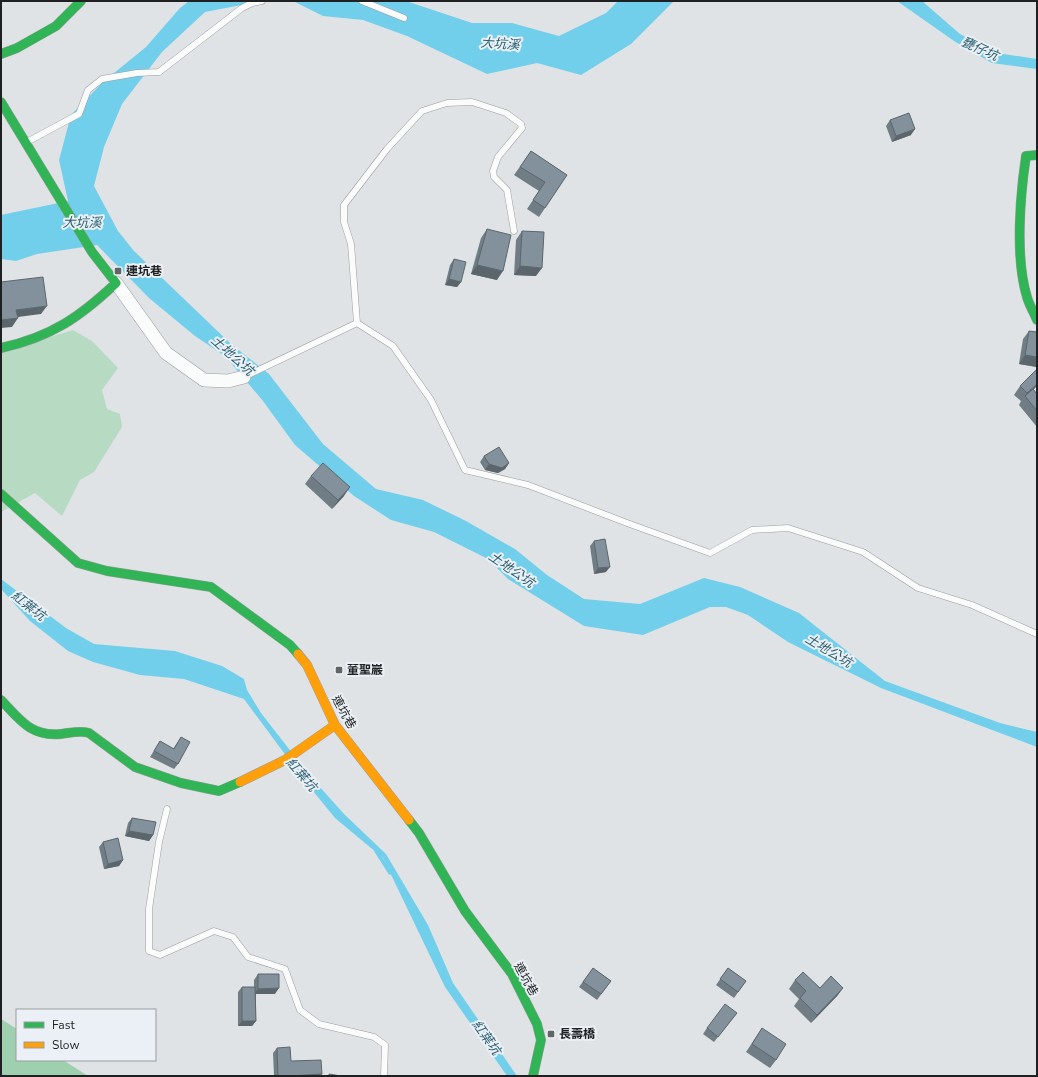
<svg xmlns="http://www.w3.org/2000/svg" width="1038" height="1077" font-family="'Nunito Sans','Noto Sans TC',sans-serif">
  <style>
    .green { fill: #b7dac2 }
    .forest { fill: #9ed0af }
    .water { fill: #72cfeb }
    .lines { fill: none; stroke-linecap: round; stroke-linejoin: round }
    .stream { stroke: #72cfeb; stroke-width: 3.5 }
    .lane-casing { stroke: #9b9d9f; stroke-width: 7 }
    .street-casing { stroke: #9b9d9f; stroke-width: 14 }
    .fast-casing { stroke: #9b9d9f; stroke-width: 10 }
    .slow-casing { stroke: #9b9d9f; stroke-width: 10 }
    .lane { stroke: #fafbfb; stroke-width: 6 }
    .street { stroke: #fafbfb; stroke-width: 13 }
    .fast { stroke: #30b455; stroke-width: 9 }
    .slow { stroke: #ff9f0a; stroke-width: 9 }
    .wall { fill: #707d85 }
    .shaded-wall { fill: #5b666c }
    .building { fill: #82919b; stroke: #5b666c }
    .poi-dot { fill: #626466; stroke: #eaf0f5; stroke-width: 1.5 }
    .labels { text-anchor: middle; stroke-width: 4; stroke-linejoin: round; paint-order: stroke }
    .poi-label { font-size: 12px; font-weight: bold; fill: #1e2022; stroke: #eaf0f5; text-anchor: start }
    .street-label { font-size: 12px; fill: #1e2022; stroke: #eaf0f5 }
    .water-label { font-size: 13px; font-style: italic; fill: #2a5e6f; stroke: #eaf0f5 }
  </style>
  <rect width="100%" height="100%" fill="#e0e3e5"/>
  <path class="green" d="M73,330L92,341L118,368L102,390L107,409L120,414L122,427L94,472L80,480L62,516L35,493L1,512V352Z"/>
  <path class="forest" d="M1,1019L17,1029V1060H63L88,1076H1Z"/>
  <path class="water" d="M189,1H278L252,3L205,12L162,52L122,104L104,147L94,186L118,231L134,251L231,344L269,374L323,444L376,489L423,500L466,521L515,549L547,575L584,599L640,604L704,578L740,587L799,613L885,681L1000,723L1037,732V747L881,688L788,642L748,615L726,607H710L643,635L584,626L508,579L488,559L434,532L391,520L354,496L295,445L263,401L225,356L195,336L149,298L97,245L37,254L16,261L1,259V215L68,201L59,160L71,115L103,82L146,47L180,8Z
    M293,1H406L472,23H512L559,36L606,13L618,1H674L631,44L581,75L537,63L487,74L407,36L363,20L323,16Z
    M897,1H922L960,34L997,53L1037,59V69L992,63L954,41Z
    M1,579L66,628L94,644L175,651L222,666L244,679L247,690L261,713L310,776L344,814L386,854L428,925L453,983L517,1076H507L445,987L383,858L335,818L304,780L244,699L184,679L140,675L93,662L68,651L30,621L1,589Z"/>
  <g class="lines">
    <path class="stream" d="M376,851L390,873"/>
    <defs>
      <path id="lane" d="M362,1L404,18
        M27,142L79,114L88,90L102,79L137,73L159,72L242,8L252,3L262,1
        M357,323L393,346L431,400L465,470L528,485L627,523L710,553L752,530L788,528L863,552L918,588L972,605L1037,634
        M244,377L357,323L351,244L344,222V205L387,149L422,111L447,103L472,102L506,113L521,124L522,128L498,157L493,171L494,177L507,190L514,231
        M167,809L159,842L149,909V951L160,955L214,931L233,937L248,957L285,969L300,1010L319,1024L374,1037L385,1045L384,1076"/>
      <path id="street" d="M116,283L166,353L204,380L228,381L244,377"/>
      <path id="fast" d="M1,54L17,48L56,26L81,1
        M1,102L92,252L116,283C80,317 51,337 1,348
        M1037,155L1026,156C1020,196 1015,258 1027,297C1029,305 1034,312 1037,320
        M1,494L78,563L107,571L211,587L290,645L298,654
        M1,700C20,720 31,737 61,734C70,733 80,730 89,733L135,767L181,783L219,791L240,782
        M409,820L419,833L465,911L512,974L537,1024L541,1040L533,1076"/>
      <path id="slow" d="M298,654L307,665L335,725L409,820
        M240,782L285,760L335,725"/>
    </defs>
    <use href="#lane" class="lane-casing"/>
    <use href="#street" class="street-casing"/>
    <use href="#fast" class="fast-casing"/>
    <use href="#slow" class="slow-casing"/>
    <use href="#lane" class="lane"/>
    <use href="#street" class="street"/>
    <use href="#fast" class="fast"/>
    <use href="#slow" class="slow"/>
  </g>
  <path class="wall" d="M890,120L911,135L892,142L886,126Z
    M531,151L567,175L539,217L527,209L539,191L514,175Z
    M487,229L497,280L471,274L481,238Z
    M522,231L536,276L514,275L516,240Z
    M454,259L461,282L457,287L445,285L450,265Z
    M1029,331L1037,367L1019,364L1023,339Z
    M1020,386L1034,390L1037,394V427L1019,405L1021,401L1014,395Z
    M484,456L509,463L505,469L498,473L485,470L480,462Z
    M311,476L344,496L332,509L305,484Z
    M594,541L606,572L594,574L590,546Z
    M181,737L178,764L174,769L150,757L160,741L173,749Z
    M132,818L153,835L149,841L125,836L128,823Z
    M103,842L123,860L119,866L104,869L99,847Z
    M593,968L611,981L597,1000L579,987Z
    M728,968L746,981L734,998L716,985Z
    M258,974L275,994H256V1021L252,1026H238V992L242,987H254V980Z
    M795,980L820,988H843L837,996L811,1023L794,1006L799,999L789,989Z
    M737,1013L714,1042L703,1034L707,1028Z
    M762,1028L776,1060L770,1068L746,1052Z
    M277,1048L291,1061L322,1074L320,1076H274L273,1053Z"/>
  <path class="shaded-wall" d="M915,129L911,135L892,142L896,136Z
    M477,265L503,271L497,280L471,274Z
    M520,266L542,268L536,276L514,275Z
    M449,279L461,282L457,287L445,285Z
    M47,306L41,314L10,318L16,310Z
    M18,318L12,327L1,328V320Z
    M1025,355L1037,357V367L1019,364Z
    M1037,384V386L1026,397L1025,396L1027,393Z
    M509,463L505,469L498,473L485,470L489,464Z
    M350,487L344,496L332,509L338,500Z
    M610,567L606,572L594,574L598,568Z
    M129,831L153,835L149,841L125,836Z
    M123,860L119,866L104,869L108,864Z
    M279,988L275,994H254L258,989Z
    M843,988L837,996L811,1023L817,1015Z
    M242,1021H256L252,1026H238Z
    M322,1074L320,1076H290Z"/>
  <path class="building" d="M909,113L915,129L896,136L890,120Z
    M531,151L567,175L545,208L533,200L545,182L520,167Z
    M487,229L511,235L503,271L477,265Z
    M522,231L544,232L542,268L520,266Z
    M454,259L466,262L461,282L449,279Z
    M43,277L47,306L16,310L18,318L1,320V282Z
    M1029,331L1037,332V357L1025,355Z
    M1037,369V384L1027,393L1020,386Z
    M1033,389L1037,394V411L1025,396Z
    M499,447L509,463L502,468L489,464L484,456Z
    M323,463L350,487L338,500L311,476Z
    M605,539L610,567L598,568L594,541Z
    M181,737L190,742L178,764L154,751L160,741L174,749Z
    M132,818L156,822L153,835L129,831Z
    M118,838L123,860L108,864L103,842Z
    M593,968L611,981L601,994L583,982Z
    M728,968L746,981L738,992L720,979Z
    M803,972L820,988L831,976L843,988L817,1015L800,998L806,991L795,980Z
    M258,974H279V988L258,989Z
    M242,987H255L256,1021H242Z
    M725,1004L737,1013L718,1037L707,1028Z
    M762,1028L786,1044L776,1060L752,1044Z
    M290,1047L291,1061L321,1060L322,1074L290,1076H278L277,1048Z
    M329,1074L341,1076H329Z"/>
  <g class="poi-dot">
    <rect x="114" y="267" width="8" height="8" rx="2"/>
    <rect x="335" y="666" width="8" height="8" rx="2"/>
    <rect x="547" y="1030" width="8" height="8" rx="2"/>
  </g>
  <g class="labels">
    <g class="poi-label">
      <text x="126" y="275">連坑巷</text>
      <text x="347" y="674">董聖巖</text>
      <text x="559" y="1038">長壽橋</text>
    </g>
    <g class="street-label">
      <text transform="translate(344 712) rotate(61)" y="4">連坑巷</text>
      <text transform="translate(526 979) rotate(61)" y="4">連坑巷</text>
    </g>
    <g class="water-label">
      <text transform="translate(500 43) rotate(4)" y="5">大坑溪</text>
      <text transform="translate(980 48) rotate(24)" y="5">甕仔坑</text>
      <text x="82" y="227">大坑溪</text>
      <text transform="translate(233 355) rotate(42)" y="5">土地公坑</text>
      <text transform="translate(512 569) rotate(35)" y="5">土地公坑</text>
      <text transform="translate(29 605) rotate(38)" y="5">紅葉坑</text>
      <text transform="translate(829 650) rotate(31)" y="5">土地公坑</text>
      <text transform="translate(302 774) rotate(49)" y="5">紅葉坑</text>
      <text transform="translate(487 1037) rotate(55)" y="5">紅葉坑</text>
    </g>
  </g>
  <rect width="1038" height="1077" fill="none" stroke="#1e2022" stroke-width="4"/>
  <rect x="16" y="1009" width="140" height="52" fill="#eaf0f5" stroke="#989da1"/>
  <rect x="24" y="1022" width="20" height="6" fill="#30b455" stroke="#989da1"/>
  <text x="52" y="1029" font-size="12" fill="#1e2022">Fast</text>
  <rect x="24" y="1042" width="20" height="6" fill="#ff9f0a" stroke="#989da1"/>
  <text x="52" y="1049" font-size="12" fill="#1e2022">Slow</text>
</svg>
